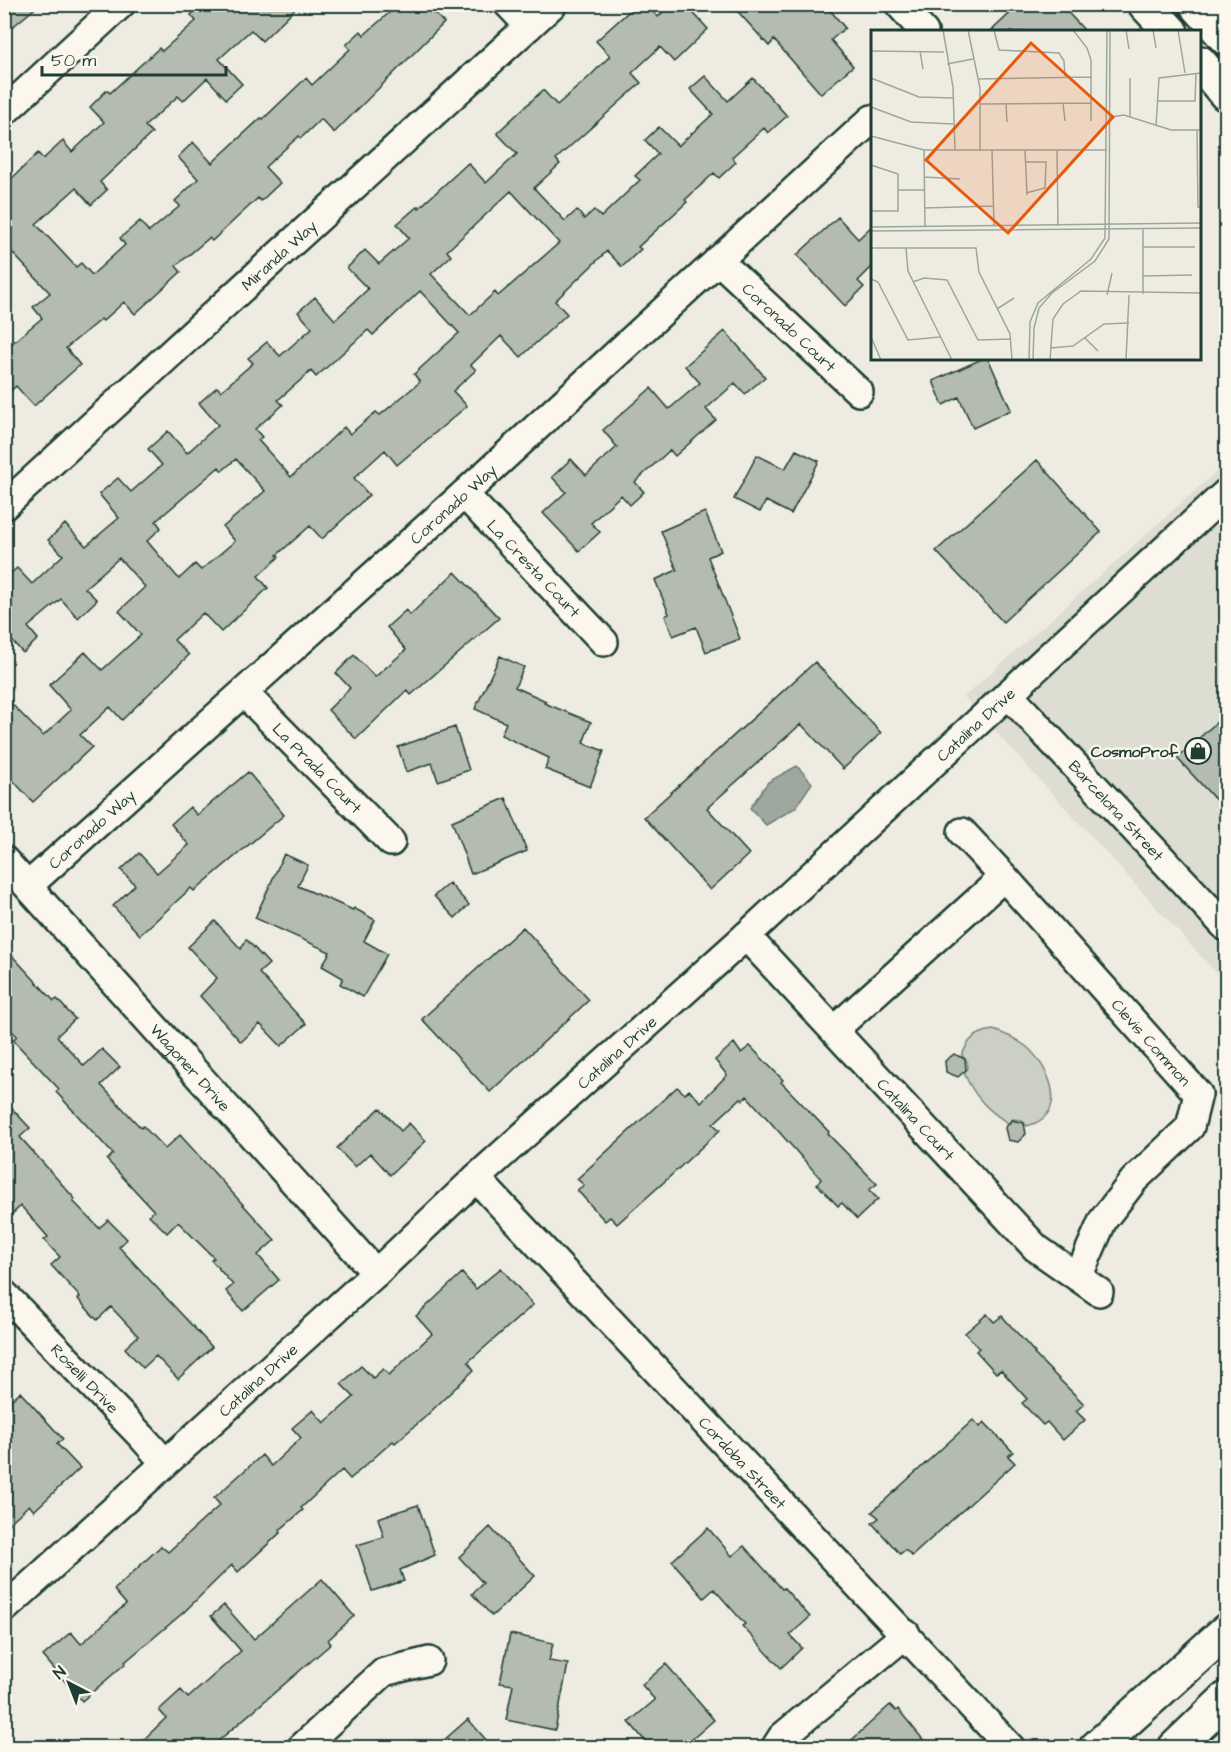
<svg xmlns="http://www.w3.org/2000/svg" width="1231" height="1752" font-family="'Architects Daughter',sans-serif">
  <style>
    .built { fill: #ddddd2 }
    .green { fill: #cbcfc4; stroke: #75867c; stroke-width: 1.5 }
    .water { fill: #9fa89f; stroke: #6c7d74; stroke-width: 1.5 }
    .building { fill: #b4bbb0; stroke: #1f3d34; stroke-width: 1.5; fill-rule: evenodd }
    .lines { fill: none; stroke-linecap: round; stroke-linejoin: round }
    .minor-casing { stroke: #1f3d34; stroke-width: 32 }
    .major-casing { stroke: #1f3d34; stroke-width: 38 }
    .minor { stroke: #fbf7ec; stroke-width: 27 }
    .major { stroke: #fbf7ec; stroke-width: 33 }
    .labels { text-anchor: middle; stroke-width: 4.5; stroke-linejoin: round; paint-order: stroke }
    .street-label { font-size: 16px; fill: #1f3d34; stroke: #fbf7ec }
    .poi-label { font-size: 16px; font-weight: bold; fill: #1f3d34; stroke: #fbf7ec; text-anchor: end }
    .inset-road { fill: none; stroke: #9ba69c; stroke-width: 1.5 }
    .view { fill: #e8590c; fill-opacity: 0.15; stroke: #e8590c; stroke-width: 3 }
    .inset-edge { fill: none; stroke: #1f3d34; stroke-width: 3 }
  </style>
  <rect width="100%" height="100%" fill="#eeece1"/>
  <filter id="ink" filterUnits="userSpaceOnUse"><feTurbulence type="fractalNoise" baseFrequency=".0167" numOctaves="2"/><feDisplacementMap in="SourceGraphic" scale="12" xChannelSelector="R" yChannelSelector="G"/><feConvolveMatrix kernelMatrix="1 2 1 2 8 2 1 2 1" color-interpolation-filters="sRGB"/></filter>
  <g filter="url(#ink)">
    <path class="built" d="M1226,463V984L964,697Z"/>
    <path class="green" d="M993,1030C1006,1034 1017,1039 1027,1047C1051,1069 1070,1115 1027,1126L1021,1120L1013,1119L1008,1123C987,1110 974,1096 964,1073L968,1068L967,1061L962,1056C968,1038 976,1033 993,1030Z"/>
    <path class="water" d="M797,766L812,783L795,808L766,825L750,808L768,782Z"/>
    <path class="building" d="M4,4H40L4,34Z
      M202,4H300L262,41L251,30L219,59L242,84L226,99L207,78L183,101L178,96L145,126L152,133L100,182L107,190L91,205L76,188L36,224L76,267L81,263L92,275L125,245L120,238L140,221L149,232L180,206L175,201L198,179L178,157L193,142L212,163L261,118L263,119L306,78L312,85L350,49L346,45L361,31L364,35L399,4H426L444,23L334,133L321,119L301,138L299,136L265,167L280,183L261,201L258,198L212,241L209,238L176,266L181,272L135,314L124,302L103,321L101,319L66,348L80,365L34,406L16,386L4,397V350L42,318L33,307L50,293L4,244V186L38,153L43,159L63,141L72,152L104,122L90,107L107,90L110,93L159,48L162,51L196,21L191,15Z
      M637,4H646L658,17L671,4H685L708,29L674,62L660,47L632,73L641,83L556,159L560,164L534,188L565,221L577,210L584,219L594,210L601,217L640,180L635,176L658,154L645,140L659,127L678,146L713,114L690,89L705,76L728,101L753,78L787,116L768,133L764,128L732,157L736,162L719,178L714,173L685,200L687,202L638,247L641,249L622,267L607,251L555,301L567,314L521,357L501,336L471,365L476,370L453,391L467,406L397,465L385,450L354,478L369,495L322,539L310,526L277,555L279,557L258,576L268,588L221,632L203,613L174,640L189,655L122,720L110,707L80,735L92,747L33,802L4,771V696L43,736L71,710L49,685L85,652L102,670L141,635L119,611L145,587L119,558L85,588L97,600L78,618L61,599L28,627L38,639L23,653L4,632V579L17,568L32,584L63,555L48,540L65,524L86,546L119,518L99,494L118,478L131,492L162,465L148,449L168,431L187,453L218,425L199,403L217,387L221,391L253,363L248,358L267,342L280,356L312,328L298,312L315,297L335,320L368,289L347,268L365,250L379,264L409,238L397,224L418,206L419,208L468,163L486,183L517,154L497,133L543,90L557,105L589,77L610,56L596,41ZM511,191L559,243L498,296L495,292L470,315L431,274L451,256L447,251ZM420,291L459,333L414,374L420,382L380,415L376,412L350,434L344,427L291,477L258,440L262,437L255,429L283,405L278,400L311,371L316,377L368,330L373,335ZM236,459L265,491L223,527L235,541L201,570L195,564L179,579L147,541L161,528L156,521L219,467L222,471Z
      M731,4H825L845,28L831,40L853,66L821,94L774,40L769,46Z
      M1020,4H1060L1086,32H990Z
      M838,217L858,239L873,225V266L858,281L864,287L845,306L797,255Z
      M725,331L765,377L745,394L735,383L706,409L716,420L675,456L670,450L635,482L644,492L630,505L621,495L591,523L600,532L579,551L543,513L566,492L552,477L571,459L586,475L617,447L603,430L651,388L669,409L700,383L685,366Z
      M984,358H988L1011,410L973,428L959,397L943,405L933,381Z
      M796,450L819,461L791,514L766,501L760,512L734,499L757,455L785,469Z
      M1037,460L1101,532L1003,622L936,551Z
      M705,512L721,551L708,557L740,639L706,652L696,627L673,636L665,616L669,614L655,580L677,570L661,531Z
      M455,572L499,618L411,695L407,690L356,739L328,710L350,688L336,673L354,655L375,677L406,650L387,627L406,610L410,615Z
      M500,656L524,667L515,687L546,701L544,703L591,722L583,743L604,751L590,787L545,769L549,758L501,735L506,723L475,709Z
      M815,662L881,733L843,769L801,724L707,808L749,854L710,890L644,817Z
      M1227,713V812L1177,758Z
      M455,727L469,770L438,781L432,763L406,772L398,747Z
      M248,772L284,815L194,891L191,888L140,935L113,906L135,885L121,870L139,853L157,873L189,845L171,824L190,807L197,815Z
      M506,798L527,851L471,874L452,821Z
      M284,854L308,865L298,886L353,910L354,908L375,920L364,941L387,954L363,997L340,984L343,978L322,966L330,952L255,918Z
      M449,883L469,905L455,918L434,896Z
      M215,921L241,949L246,939L269,964L259,973L306,1024L281,1046L260,1024L241,1042L200,996L217,978L188,947Z
      M523,927L589,1000L490,1092L422,1019Z
      M4,947L54,1001L57,999L75,1019L57,1036L84,1066L102,1049L120,1067L101,1085L141,1128L143,1126L165,1149L180,1135L275,1240L258,1255L279,1280L243,1311L226,1291L233,1285L211,1260L214,1258L178,1222L167,1233L149,1215L154,1211L107,1160L113,1154L56,1092L59,1089L13,1040L17,1036L4,1023Z
      M734,1043L741,1053L750,1046L783,1080L781,1082L829,1132L828,1134L877,1184L869,1190L878,1199L857,1219L842,1203L838,1206L817,1184L821,1179L747,1096L743,1100L741,1098L713,1124L720,1130L664,1182L617,1224L610,1217L605,1221L577,1190L584,1185L577,1179L677,1087L685,1094L689,1090L701,1102L727,1075L715,1060Z
      M954,1054L965,1059L966,1070L958,1077L946,1072L945,1061Z
      M4,1100L30,1128L20,1137L75,1199L73,1201L99,1228L108,1220L127,1239L119,1247L212,1347L178,1379L156,1356L143,1368L125,1348L138,1336L111,1307L97,1320L78,1299L80,1297L51,1265L60,1257L44,1240L48,1237L21,1206L4,1221Z
      M380,1108L401,1131L409,1123L426,1141L390,1175L370,1153L355,1167L337,1148Z
      M1012,1120L1024,1123L1026,1134L1018,1142L1008,1140L1005,1128Z
      M501,1268L533,1305L468,1362L474,1370L423,1419L395,1443L393,1441L350,1479L342,1470L301,1508L303,1510L280,1530L281,1532L238,1572L232,1565L184,1612L125,1662L126,1663L82,1701L43,1656L71,1632L81,1644L126,1604L114,1590L161,1546L168,1552L220,1505L214,1498L262,1455L271,1466L301,1438L292,1428L313,1410L324,1423L354,1397L341,1384L361,1366L373,1378L383,1369L389,1375L432,1334L416,1316L462,1273L476,1289Z
      M987,1314L994,1322L1002,1316L1035,1353L1034,1354L1084,1404L1076,1411L1085,1420L1063,1440L1047,1422L1043,1425L1022,1403L1027,1399L1001,1370L996,1373L976,1351L979,1348L965,1333Z
      M20,1392L63,1439L57,1444L80,1468L34,1511L29,1505L4,1528V1406Z
      M973,1420L980,1427L984,1422L1013,1452L1008,1456L1015,1463L912,1556L905,1550L900,1554L872,1523L879,1518L872,1512Z
      M418,1505L435,1555L400,1570L404,1581L372,1591L357,1545L384,1537L378,1518Z
      M490,1527L535,1576L492,1616L472,1594L483,1583L459,1557Z
      M708,1528L732,1556L744,1546L782,1589L784,1588L810,1617L790,1635L802,1648L781,1668L742,1626L745,1624L714,1589L704,1598L672,1561Z
      M322,1579L354,1616L328,1640L331,1644L210,1748H135L166,1718L159,1710L181,1690L188,1698L241,1651L211,1616L224,1605L254,1639Z
      M510,1634L553,1643L549,1661L568,1664L555,1730L506,1720L513,1685L500,1683Z
      M666,1664L714,1720L682,1748H651L629,1722L655,1700L642,1685Z
      M890,1705L896,1711L898,1709L930,1748H843Z
      M468,1719L493,1748H435Z"/>
    <g class="lines">
      <defs>
        <g id="minor">
          <path d="M508,4L529,26"/>
          <path d="M899,4L924,32"/>
          <path d="M4,112L121,4"/>
          <path id="s1" d="M718,260L859,392"/>
          <path id="s2" d="M464,494L604,642"/>
          <path id="s3" d="M4,506L553,4"/>
          <path id="s4" d="M244,693L391,842"/>
          <path id="s5" d="M1008,694L1226,927"/>
          <path d="M962,832L1004,877"/>
          <path id="s6" d="M4,860L376,1273"/>
          <path id="s7" d="M29,885L464,494L872,119"/>
          <path id="s8" d="M746,936L1036,1248L1099,1292"/>
          <path id="s9" d="M834,1030L1004,877L1198,1094L1190,1127L1134,1180L1103,1220L1078,1277"/>
          <path id="s10" d="M476,1178L1011,1748"/>
          <path id="s11" d="M4,1294L142,1437L165,1463"/>
          <path id="s12" d="M4,1609L376,1273L476,1178L746,936L1226,493"/>
          <path d="M301,1748L384,1672L429,1661"/>
          <path d="M775,1748L782,1737L906,1634"/>
        </g>
        <path id="major" d="M1145,4L1171,32
          M1196,4L1226,38
          M1200,63L1226,94
          M1096,1748L1226,1631
          M1175,1748L1226,1699"/>
      </defs>
      <use href="#minor" class="minor-casing"/>
      <use href="#major" class="major-casing"/>
      <use href="#minor" class="minor"/>
      <use href="#major" class="major"/>
    </g>
  </g>
  <defs>
    <symbol id="shop-ring" viewBox="-11 -11 22 22"><circle r="9.5" fill="#fbf7ec" stroke="#1f3d34" stroke-width="1.5"/><path d="M-5-2.5h2.3a2.7 3.5 0 0 1 5.4 0H5L5.5 6h-11ZM-1.5-2.5h3a1.5 2.3 0 0 0-3 0Z" fill="#1f3d34"/></symbol>
  </defs>
  <g fill-rule="evenodd">
    <use href="#shop-ring" x="1183" y="736" width="30" height="30"/>
  </g>
  <g class="labels">
    <g class="street-label">
      <text dy="6" stroke="none"><textPath href="#s3" startOffset="372">Miranda Way</textPath></text>
      <text dy="6" stroke="none"><textPath href="#s1" startOffset="98">Coronado Court</textPath></text>
      <text dy="6" stroke="none"><textPath href="#s7" startOffset="570">Coronado Way</textPath></text>
      <text dy="6" stroke="none"><textPath href="#s2" startOffset="102">La Cresta Court</textPath></text>
      <text dy="6" stroke="none"><textPath href="#s12" startOffset="1314">Catalina Drive</textPath></text>
      <text dy="6" stroke="none"><textPath href="#s4" startOffset="105">La Prada Court</textPath></text>
      <text dy="6" stroke="none"><textPath href="#s5" startOffset="159">Barcelona Street</textPath></text>
      <text dy="6" stroke="none"><textPath href="#s7" startOffset="84">Coronado Way</textPath></text>
      <text dy="6" stroke="none"><textPath href="#s9" startOffset="450">Clevis Common</textPath></text>
      <text dy="6" stroke="none"><textPath href="#s12" startOffset="828">Catalina Drive</textPath></text>
      <text dy="6" stroke="none"><textPath href="#s6" startOffset="279">Wagoner Drive</textPath></text>
      <text dy="6" stroke="none"><textPath href="#s8" startOffset="250">Catalina Court</textPath></text>
      <text dy="6" stroke="none"><textPath href="#s11" startOffset="117">Roselli Drive</textPath></text>
      <text dy="6" stroke="none"><textPath href="#s12" startOffset="342">Catalina Drive</textPath></text>
      <text dy="6" stroke="none"><textPath href="#s10" startOffset="390">Cordoba Street</textPath></text>
    </g>
    <g class="poi-label">
      <text x="1178" y="757">CosmoProf</text>
    </g>
  </g>
  <g transform="translate(871 30)">
    <rect width="330" height="330" fill="#eeece1"/>
    <path class="inset-road" d="M72,0L82,57L84,120M97,0L109,58V120M123,0L128,20L188,23L193,31L194,46M202,0L216,18L220,30V91M255,0L258,19M282,0L285,18M307,0L314,43M0,21L73,22M49,21L52,39M76,34L102,29M0,48L48,67L83,68M107,49L220,47M287,71H324L325,43M192,73L194,91M109,74L220,73M135,74L136,92M0,77L40,92L82,94M240,87L253,85L300,100H330M259,87V48M285,96L288,48L330,43M326,100L327,177H330M0,106L53,120H236M53,120L54,197M121,120L123,196M154,120L156,165M186,120L187,196M154,132H175L174,158L155,163M0,135L27,144V181H0M53,147L89,149M27,160H53M53,178L123,176M0,197L330,193M0,201L330,198M272,217H324M0,218H105L108,242L139,304L141,330M35,218L37,241L81,330M272,246L321,245M0,249L7,252L37,310L69,307M42,252L53,248L76,250L107,310L140,309M272,264V198M236,265L241,243M126,279L143,268M0,307L10,330M214,308L227,321M179,318L202,316L233,294L258,293M158,330L159,292L167,273L220,229L234,208L236,0M162,330L163,298L168,278L181,263L224,231L238,209L239,0M179,330L182,289L192,274L210,261L330,263M255,330L258,265"/>
    <path class="view" d="M160,13L242,87L137,203L55,130Z"/>
    <rect width="330" height="330" class="inset-edge"/>
  </g>
  <rect width="1231" height="1752" fill="none" stroke="#fbf7ec" stroke-width="24"/>
  <rect x="12" y="12" width="1207" height="1728" fill="none" stroke="#1f3d34" stroke-width="2" filter="url(#ink)"/>
  <g transform="translate(69 1683) rotate(318)" stroke="#fbf7ec" stroke-width="4.5" paint-order="stroke">
  <path d="M0-4.5L10 22L0 15L-10 22Z" fill="#1f3d34"/>
  <text y="-9" font-size="16" font-weight="bold" text-anchor="middle" fill="#1f3d34">N</text>
  </g>
  <path d="M42 66v9h184v-9" fill="none" stroke="#1f3d34" stroke-width="3"/>
  <text x="51" y="66" font-size="18" fill="#1f3d34" stroke="#fbf7ec" stroke-width="4.5" paint-order="stroke">50 m</text>
</svg>
